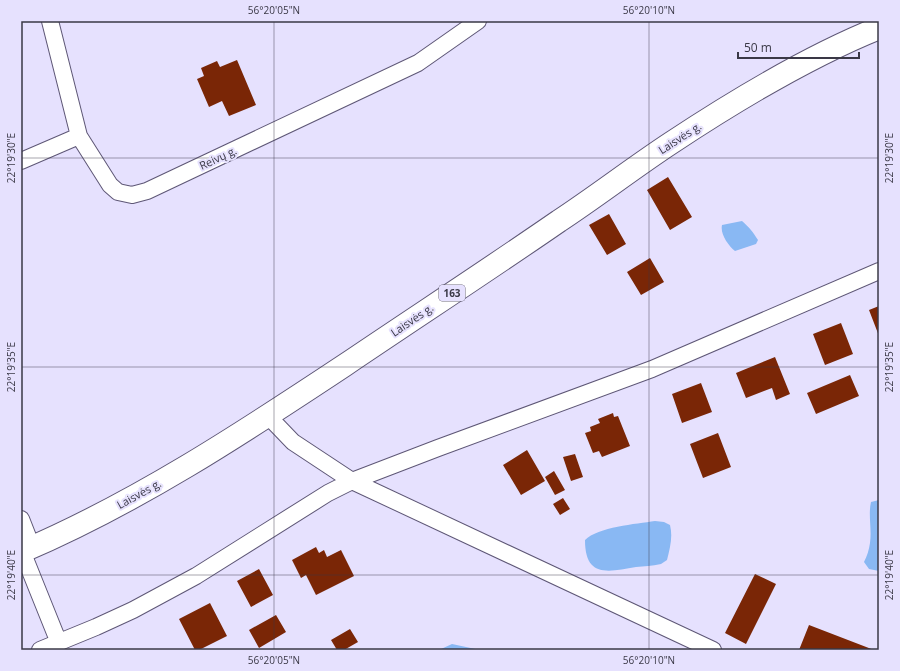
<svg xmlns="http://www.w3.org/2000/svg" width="900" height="671" font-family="'Open Sans',sans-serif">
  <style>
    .water { fill: #89b8f3 }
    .building { fill: #7a2606 }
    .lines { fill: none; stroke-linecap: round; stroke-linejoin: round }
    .minor-casing { stroke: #5e5776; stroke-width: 18 }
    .primary-casing { stroke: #5e5776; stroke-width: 24 }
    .minor { stroke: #fff; stroke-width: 16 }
    .primary { stroke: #fff; stroke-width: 22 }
    .ticks { fill: none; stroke: #3a3846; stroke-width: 1; stroke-opacity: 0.45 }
    .labels { text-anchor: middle; stroke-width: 4; stroke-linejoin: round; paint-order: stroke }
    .shield { fill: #e6e1fe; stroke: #6e6b7d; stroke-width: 1 }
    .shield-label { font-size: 10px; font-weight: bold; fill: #3a3846 }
    .street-label { font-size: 11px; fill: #3a3846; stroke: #e6e1fe }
    .neatline { fill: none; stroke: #3a3846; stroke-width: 1.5 }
    .ticks-label { font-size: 10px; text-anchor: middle; fill: #3a3846 }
  </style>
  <rect width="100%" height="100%" fill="#e6e1fe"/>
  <path class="water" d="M742,221C749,227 753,232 758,240L756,244L735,251C728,245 720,234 722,225Z
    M879,500V571L869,569L864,562C867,556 869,550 870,543C872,529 868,515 871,502Z
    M655,521L664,522L670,525C673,537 670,548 667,560L661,564C652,566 644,566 636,567C608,572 585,578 585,540C598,527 636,524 655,521Z
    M452,644L480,650H439Z"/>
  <path class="building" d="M237,60L256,105L229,116L222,101L209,107L197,79L204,76L201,68L217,61L220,67Z
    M668,177L692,217L670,230L647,190Z
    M609,214L626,244L607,255L589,225Z
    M650,258L664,282L641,295L627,272Z
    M879,306V336L869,310Z
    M841,323L853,354L825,365L813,334Z
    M775,357L790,394L776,400L772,388L746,398L736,373Z
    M850,375L859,396L816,414L807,393Z
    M701,383L712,412L682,423L672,394Z
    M613,413L614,417L618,416L630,446L602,457L599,451L593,453L585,433L591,431L590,427L600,423L598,419Z
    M718,433L731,467L703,478L690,444Z
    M527,450L545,481L521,495L503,465Z
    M575,454L583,477L571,481L563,457Z
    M554,471L565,490L555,495L545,477Z
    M563,498L570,509L560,515L553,504Z
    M316,547L319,553L324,550L327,557L341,550L354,576L316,595L306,575L301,578L292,560Z
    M259,569L273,595L251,607L237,581Z
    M755,574L776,584L746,644L725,633Z
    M210,603L227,636L199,650H195L179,619Z
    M276,615L286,632L259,648L249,630Z
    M809,625L874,650H820L817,649V650H799Z
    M350,629L358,642L344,650H337L331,640Z"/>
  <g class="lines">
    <defs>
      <path id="minor" d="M50,21L79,136L110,185L118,192L132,195L147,191L418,63L478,21
        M21,161L79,136
        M268,416L293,442L352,481L713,650
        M21,519L32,547
        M22,551L59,643
        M40,650L96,627L133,610L196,576L328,493L352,481L438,448L652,369L879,271"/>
      <path id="primary" d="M21,552C136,503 241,434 345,365C416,317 488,270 559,221C597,196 633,168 671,143C736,100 807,57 879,28"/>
    </defs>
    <use href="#minor" class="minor-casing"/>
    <use href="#primary" class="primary-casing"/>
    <use href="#minor" class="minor"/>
    <use href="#primary" class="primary"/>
  </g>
  <path class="ticks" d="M274,21V650M649,21V650M21,158H879M21,367H879M21,575H879"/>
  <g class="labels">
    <rect class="shield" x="439" y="285" width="26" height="16" rx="3"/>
    <g class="shield-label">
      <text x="452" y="297">163</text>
    </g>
    <g class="street-label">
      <text transform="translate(680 138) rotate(-33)" y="4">Laisvės g.</text>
      <text transform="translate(218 158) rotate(-25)" y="4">Reivų g.</text>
      <text transform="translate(412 320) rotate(-34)" y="4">Laisvės g.</text>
      <text transform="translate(139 494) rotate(-29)" y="4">Laisvės g.</text>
    </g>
  </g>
  <rect width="900" height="671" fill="none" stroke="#e6e1fe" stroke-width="44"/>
  <path d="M738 52v6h121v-6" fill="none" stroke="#3a3846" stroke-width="2"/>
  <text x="744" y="52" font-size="12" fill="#3a3846" stroke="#e6e1fe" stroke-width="3" paint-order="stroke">50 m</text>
  <rect x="22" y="22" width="856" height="627" class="neatline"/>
  <g class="ticks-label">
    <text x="274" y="14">56°20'05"N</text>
    <text x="649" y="14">56°20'10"N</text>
    <text transform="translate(889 158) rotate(-90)" y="4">22°19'30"E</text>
    <text transform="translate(11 158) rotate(-90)" y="4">22°19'30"E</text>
    <text transform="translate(889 367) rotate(-90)" y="4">22°19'35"E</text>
    <text transform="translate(11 367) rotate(-90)" y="4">22°19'35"E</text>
    <text transform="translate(889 575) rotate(-90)" y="4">22°19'40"E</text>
    <text transform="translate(11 575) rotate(-90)" y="4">22°19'40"E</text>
    <text x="274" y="664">56°20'05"N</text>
    <text x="649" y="664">56°20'10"N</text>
  </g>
</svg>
